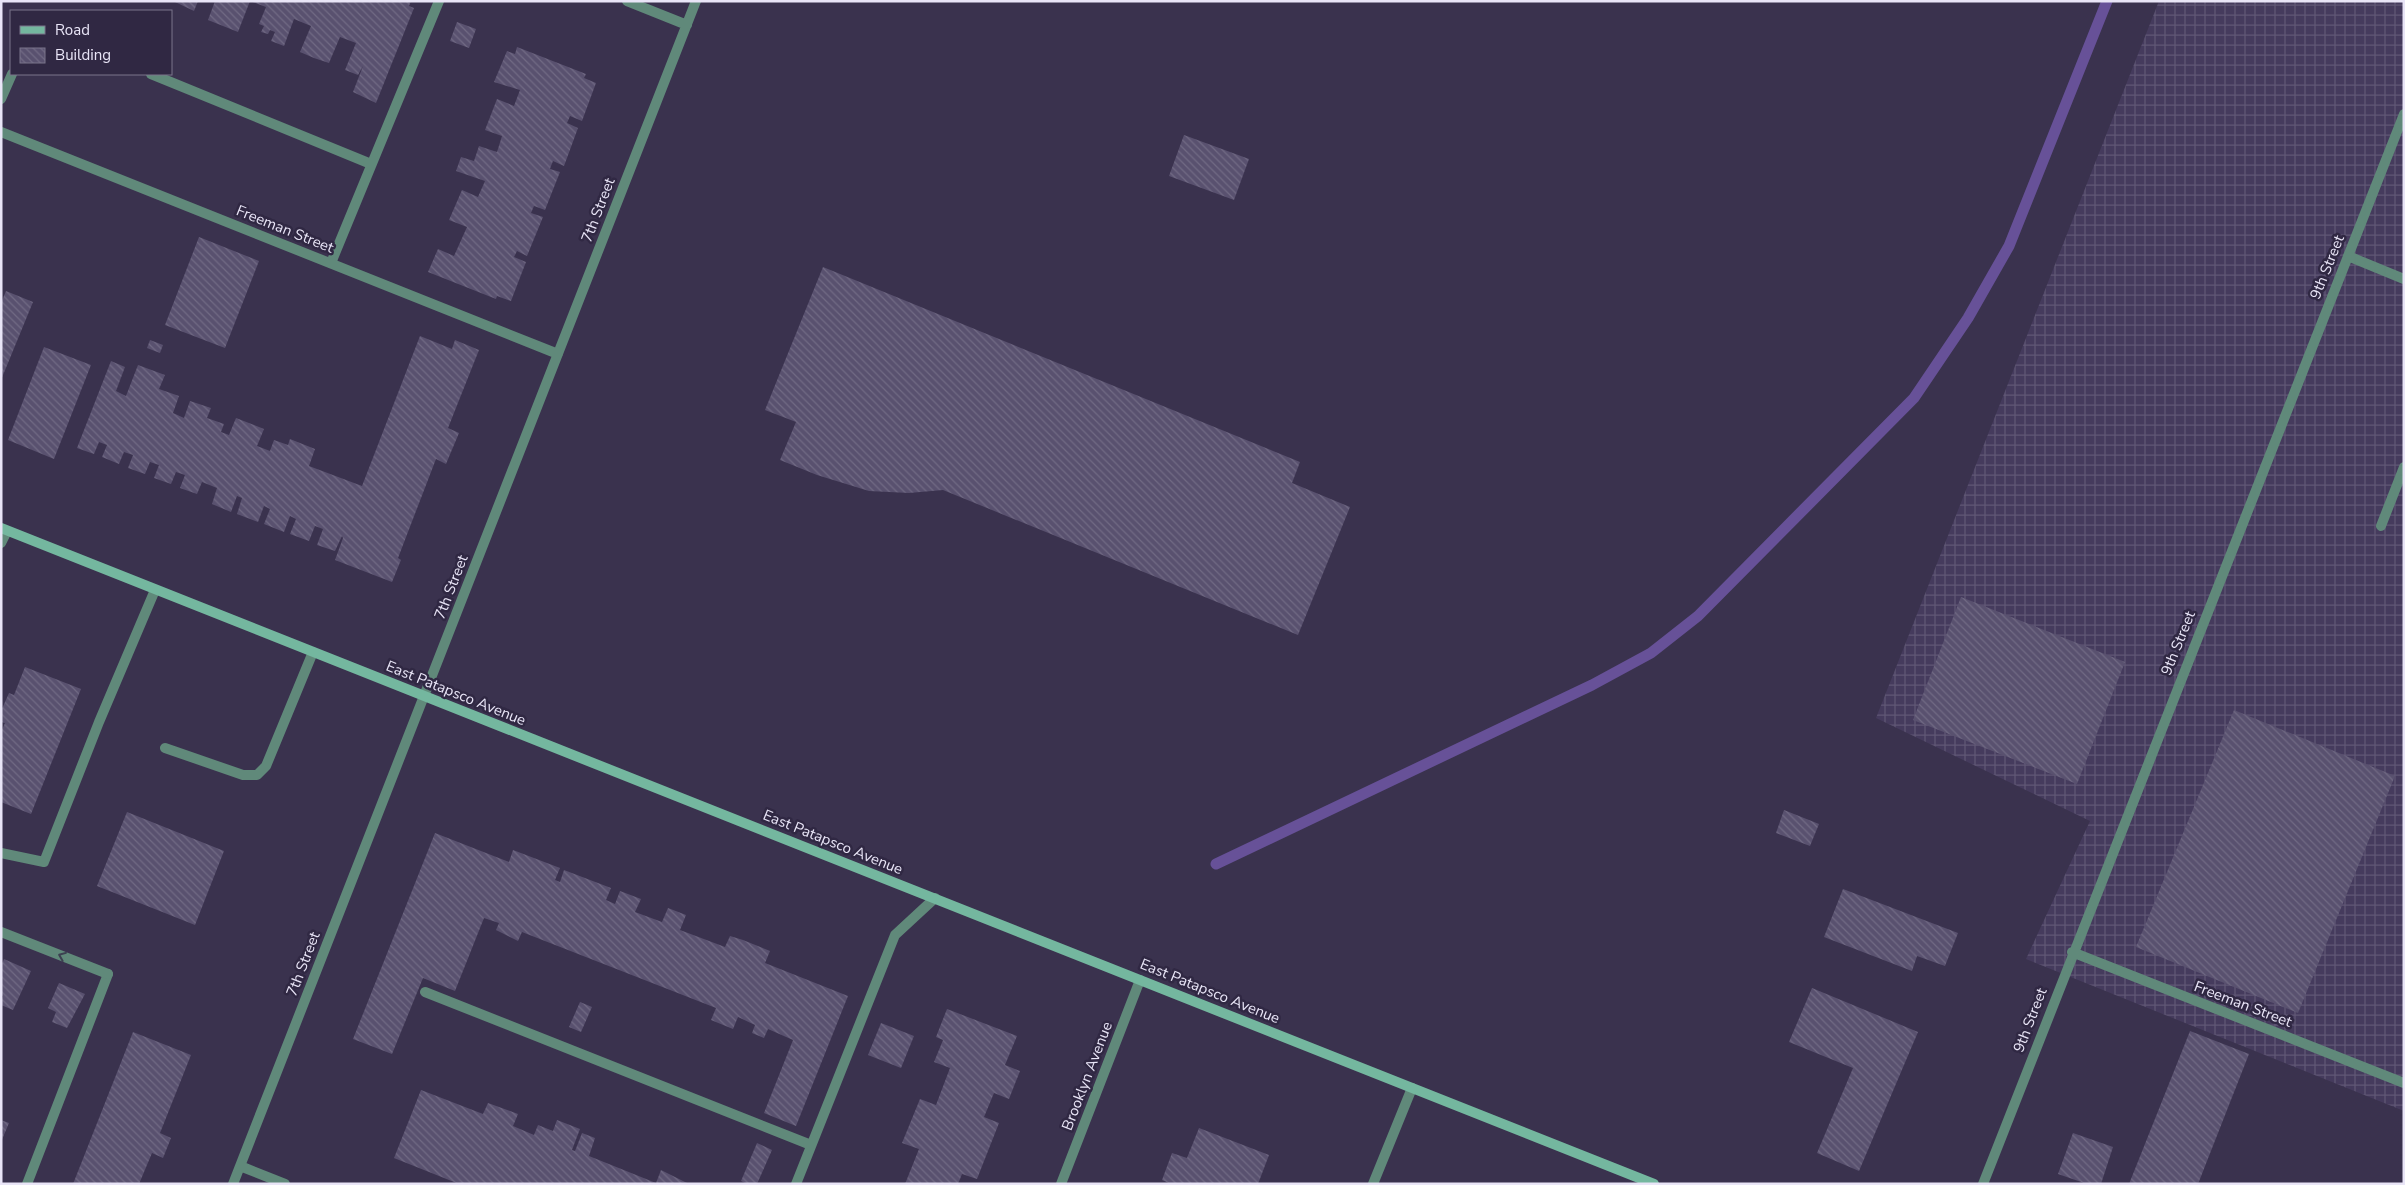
<svg xmlns="http://www.w3.org/2000/svg" width="2405" height="1185" font-family="'Nunito Sans',sans-serif">
  <style>
    .industrial { fill: url(#industrial-grid) }
    .lines { fill: none; stroke-linecap: round; stroke-linejoin: round }
    .stream { stroke: #675198; stroke-width: 11 }
    .building { fill: url(#building-back-hatch) }
    .service { stroke: #60897a; stroke-width: 10 }
    .minor { stroke: #60897a; stroke-width: 10 }
    .secondary { stroke: #74b79f; stroke-width: 10 }
    .oneway { stroke: #3c4051 }
    .labels { text-anchor: middle; stroke-width: 5; stroke-linejoin: round; paint-order: stroke }
    .street-label { font-size: 15px; fill: #e9e5f7; stroke: #302843 }
  </style>
  <defs>
    <pattern id="industrial-grid" width="8" height="8" patternUnits="userSpaceOnUse" patternTransform="scale(1.25)"><rect width="8" height="8" fill="#453b5d"/><path d="M0 4h8M4 0v8" fill="none" stroke="#605775"/></pattern>
    <pattern id="building-back-hatch" width="6" height="6" patternUnits="userSpaceOnUse" patternTransform="scale(1.25)"><rect width="6" height="6" fill="#59516f"/><path d="M-1 5l2 2M0 0l6 6M5-1l2 2" fill="none" stroke="#716a84"/></pattern>
  </defs>
  <rect width="100%" height="100%" fill="#3a324e"/>
  <path class="industrial" d="M2159,1H2404V1111L2026,959L2090,821L1876,718Z"/>
  <g class="lines">
    <path class="stream" d="M1216,864L1592,685L1651,653L1698,616L1914,398L1968,318L2009,246L2107,1"/>
  </g>
  <path class="building" d="M173,1H198L194,11Z
    M215,1H250L238,32L208,20Z
    M250,1H411L409,6L414,8L376,103L353,92L363,66L358,75L345,70L356,43L340,37L329,63L314,58L300,52L311,26L294,19L284,46L271,41L275,32L270,30L268,34L261,32L264,26L259,24L266,7Z
    M457,22L476,29L469,48L450,41Z
    M517,47L586,74L584,78L596,83L582,121L570,116L567,123L578,128L564,166L553,161L551,166L550,169L560,172L545,210L534,206L531,213L543,217L527,256L517,251L514,257L526,262L511,301L497,296L496,299L428,272L438,249L454,256L467,227L449,220L462,190L478,197L485,181L456,171L461,157L474,161L479,146L497,152L502,136L485,130L497,99L514,106L520,90L494,82L507,51L515,54Z
    M1184,135L1249,159L1234,200L1169,176Z
    M199,237L259,261L225,348L165,325Z
    M823,267L1300,462L1292,483L1350,507L1298,635L943,490L909,493L869,491L817,475L780,460L796,422L765,410Z
    M6,291L33,302L1,380V303Z
    M420,336L452,349L455,340L479,350L448,428L459,433L446,464L436,459L398,558L401,560L392,582L335,560L343,538L342,536L335,551L317,545L323,529L315,526L309,541L290,534L296,519L290,516L284,532L264,524L270,509L264,506L258,522L237,514L242,498L237,496L231,512L212,504L217,488L202,482L197,494L180,488L185,475L176,472L171,484L154,478L159,465L150,462L145,474L128,468L133,455L124,452L119,464L102,457L107,445L99,442L94,454L77,448L111,361L125,367L116,391L126,396L138,365L165,375L159,389L179,396L173,413L184,418L190,401L211,408L207,418L224,424L221,432L229,435L236,418L264,429L257,446L270,451L274,440L288,445L290,439L315,449L309,466L362,486Z
    M150,340L163,345L160,353L147,348Z
    M44,347L91,365L54,459L8,440Z
    M1961,597L2125,662L2077,784L1913,720Z
    M25,667L81,689L31,814L1,802V732L5,723L1,722V711L9,693L14,695Z
    M2234,710L2395,776L2298,1013L2136,947Z
    M1784,810L1819,824L1810,846L1776,833Z
    M127,812L224,851L195,925L97,886Z
    M435,833L509,862L513,850L560,868L555,880L560,882L564,870L611,888L606,900L615,904L620,891L641,899L635,912L662,922L668,908L686,915L680,930L725,947L730,936L743,940L770,951L765,963L848,996L796,1126L764,1113L793,1040L768,1029L764,1038L752,1033L755,1025L738,1017L733,1029L711,1020L716,1008L522,932L518,941L496,930L499,923L484,918L455,991L423,978L392,1054L353,1039Z
    M1843,889L1958,933L1945,966L1917,956L1912,971L1824,937Z
    M4,959L31,971L13,1010L1,1005L3,996L1,995V966Z
    M59,983L85,994L67,1028L52,1022L56,1012L48,1008Z
    M1812,988L1918,1032L1859,1171L1817,1153L1853,1068L1789,1042Z
    M580,1002L592,1007L581,1032L569,1027Z
    M947,1009L1017,1036L1005,1065L1020,1071L1009,1099L994,1093L984,1117L999,1123L977,1179L962,1174L958,1184H905L919,1149L902,1143L920,1099L936,1105L950,1068L934,1062L943,1040L936,1037Z
    M881,1023L914,1036L901,1068L868,1055Z
    M2190,1031L2249,1054L2198,1184H2129Z
    M133,1032L191,1055L160,1133L171,1138L163,1158L152,1153L139,1184H73Z
    M421,1090L483,1114L488,1103L518,1114L513,1126L534,1135L538,1125L553,1131L557,1120L580,1129L572,1150L575,1151L582,1133L595,1138L589,1156L656,1183L661,1170L689,1184H459L394,1158Z
    M1,1120L9,1123L1,1142Z
    M1199,1128L1269,1155L1258,1184H1171L1162,1180L1172,1153L1187,1158Z
    M2073,1133L2113,1147L2101,1184H2087L2058,1174Z
    M757,1143L772,1150L757,1184H747L741,1181Z"/>
  <g class="lines">
    <path class="service" d="M151,74L371,164
      M1,99L12,74
      M331,263L439,1
      M2381,526L2404,467
      M1,543L7,531
      M165,748L243,775H257L266,766L313,652
      M1,853L44,862L99,722L155,590
      M425,992L811,1145
      M27,1184L108,974
      M796,1184L895,935L935,898
      M1373,1184L1412,1088"/>
    <path class="minor" d="M627,1L687,25
      M1,132L558,354
      M2348,256L2404,279
      M1,932L108,974
      M2072,952L2404,1083
      M240,1166L285,1184
      M233,1184L696,1
      M1061,1184L1140,980
      M1983,1184L2404,114"/>
    <path class="secondary" d="M1,528L1654,1184"/>
  </g>
  <defs><path id="oneway-chevron" d="M-2-3.5L2.5 0L-2 3.5" fill="none" stroke-width="1.6" stroke-linecap="round" stroke-linejoin="round" transform="scale(1.25)"/></defs>
  <use class="oneway" href="#oneway-chevron" transform="translate(62 956) rotate(-158)"/>
  <g class="labels">
    <g class="street-label">
      <text transform="translate(598 210) rotate(-69)" y="5">7th Street</text>
      <text transform="translate(285 229) rotate(22)" y="5">Freeman Street</text>
      <text transform="translate(2327 267) rotate(-68)" y="5">9th Street</text>
      <text transform="translate(451 587) rotate(-69)" y="5">7th Street</text>
      <text transform="translate(2178 643) rotate(-68)" y="5">9th Street</text>
      <text transform="translate(456 693) rotate(22)" y="5">East Patapsco Avenue</text>
      <text transform="translate(833 842) rotate(22)" y="5">East Patapsco Avenue</text>
      <text transform="translate(303 964) rotate(-69)" y="5">7th Street</text>
      <text transform="translate(1210 991) rotate(22)" y="5">East Patapsco Avenue</text>
      <text transform="translate(2243 1004) rotate(21)" y="5">Freeman Street</text>
      <text transform="translate(2030 1020) rotate(-69)" y="5">9th Street</text>
      <text transform="translate(1087 1076) rotate(-69)" y="5">Brooklyn Avenue</text>
    </g>
  </g>
  <rect width="2405" height="1185" fill="none" stroke="#e9e5f7" stroke-width="5"/>
  <rect x="10" y="10" width="162" height="65" fill="#302843" stroke="#7a748b"/>
  <rect x="20" y="26" width="25" height="8" fill="#74b79f" stroke="#7a748b"/>
  <text x="55" y="35" font-size="15" fill="#e9e5f7">Road</text>
  <rect x="20" y="48" width="25" height="15" fill="url(#building-back-hatch)" stroke="#7a748b"/>
  <text x="55" y="60" font-size="15" fill="#e9e5f7">Building</text>
</svg>
